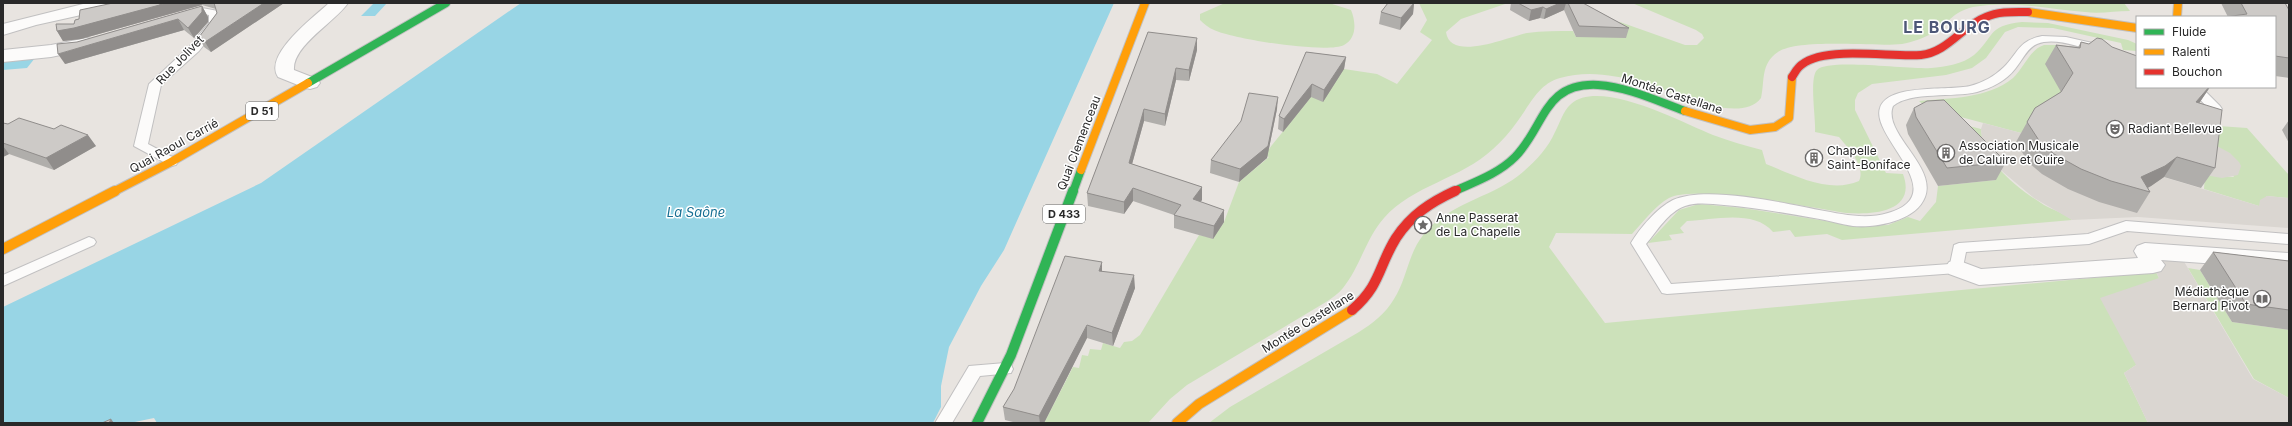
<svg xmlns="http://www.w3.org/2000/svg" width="2292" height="426" font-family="Inter,sans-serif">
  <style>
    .green { fill: #cce1ba }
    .plaza { fill: #dad6d1 }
    .water { fill: #98d5e5 }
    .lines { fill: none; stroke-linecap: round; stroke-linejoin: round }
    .lane-casing { stroke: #c1c0c1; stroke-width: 2 }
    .street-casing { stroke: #c1c0c1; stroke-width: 2 }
    .fast-far1-casing { stroke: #c1c0c1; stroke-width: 10 }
    .fast-casing { stroke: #c1c0c1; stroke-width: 12 }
    .slow-far1-casing { stroke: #c1c0c1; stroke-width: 10 }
    .slow-casing { stroke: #c1c0c1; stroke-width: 12 }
    .jam-far1-casing { stroke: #c1c0c1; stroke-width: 10 }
    .jam-casing { stroke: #c1c0c1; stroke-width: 12 }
    .lane { fill: #fcfbfa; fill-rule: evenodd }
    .street { fill: #fcfbfa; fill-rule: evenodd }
    .fast-far1 { stroke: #30b455; stroke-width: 8 }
    .fast { stroke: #30b455; stroke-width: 10 }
    .slow-far1 { stroke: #ff9f0a; stroke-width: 8 }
    .slow { stroke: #ff9f0a; stroke-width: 10 }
    .jam-far1 { stroke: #e5322d; stroke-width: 8 }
    .jam { stroke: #e5322d; stroke-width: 10 }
    .wall { fill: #b0aeab }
    .shaded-wall { fill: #908d8b }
    .building { fill: #cdcac7; stroke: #908d8b }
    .labels { text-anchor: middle; stroke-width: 3; stroke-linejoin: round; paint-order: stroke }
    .shield { fill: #fff; stroke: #696969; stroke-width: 1 }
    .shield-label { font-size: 11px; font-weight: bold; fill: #292929 }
    .street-label { font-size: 12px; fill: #292929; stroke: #fff }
    .poi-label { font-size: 12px; fill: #292929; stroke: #fff; text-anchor: start }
    .water-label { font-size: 13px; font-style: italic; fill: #156e92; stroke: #fff }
    .district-label { font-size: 16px; font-weight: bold; letter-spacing: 1px; fill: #4d5777; stroke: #fff }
  </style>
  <rect width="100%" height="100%" fill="#e8e4e0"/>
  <path class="green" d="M1225,3H1329L1351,10C1356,22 1357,38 1344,45C1327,54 1233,39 1214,30C1209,28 1204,24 1200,20V14Z
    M1419,3H1508L1461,19L1446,32C1450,63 1510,36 1527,33C1542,31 1558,31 1573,31L1576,37L1614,22H1620L1685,45H1697L1704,38L1702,34L1696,30L1632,3H2124L2130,11C2115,11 2100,14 2085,12C2048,9 2011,0 1973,7C1952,12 1949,23 1933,33C1924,38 1912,42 1902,44C1873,47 1800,38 1778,52C1760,64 1765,82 1761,98C1739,127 1666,88 1641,82C1614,75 1587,70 1560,78C1538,84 1530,105 1517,122C1510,132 1502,141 1493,149C1461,179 1413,185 1384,218C1366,238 1360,267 1343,288C1338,294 1332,298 1326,302L1187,385L1170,399L1148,423H1044L1073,367L1079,368L1082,355L1088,356L1090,349L1101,350L1103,343L1120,348L1124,342L1132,341L1140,335L1199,235L1213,238L1224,222L1239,182L1269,157L1264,155L1311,97L1344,69L1377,74L1397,84L1432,40L1420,32L1427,20Z
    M2022,22L2048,23L2128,40L2137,44V51L2123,50L2121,43L2053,28L2018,27L2005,32L1986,58L1972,68L1946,75L1872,84L1858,93L1855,100V110L1886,173L1903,174C1917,212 1873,215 1847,213C1813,208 1695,184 1669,198C1655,206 1643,222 1632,234L1556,233L1549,247L1605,323L2156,272L2159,278L2136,365L2124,373L2148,423H1209L1230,407L1359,332C1372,324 1386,313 1394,299C1407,279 1408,253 1424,234C1448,204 1489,198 1518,176C1533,164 1547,150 1555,132C1560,123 1563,111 1571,104C1600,78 1683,123 1713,135C1729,141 1746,146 1762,150L1766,164C1794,175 1829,194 1859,181C1866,166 1848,148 1839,137L1815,132C1816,119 1809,78 1817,70C1828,58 1910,70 1931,68C1945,67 1963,64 1974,55C1995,37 1986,26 2022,22Z
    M2044,45H2061L2083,60L2061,92L2021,133L1927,108L1919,101C1950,98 1987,99 2013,78C2024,68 2029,50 2044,45Z
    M2190,124L2247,128L2289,175V198L2267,196L2259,206L2204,189L2205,175L2234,177L2215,145Z
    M1965,125L1981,129C1984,163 2017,188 2044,205C2053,210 2064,213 2072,220L1842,240L1827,234L1795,237L1790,230L1773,232C1754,209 1713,220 1687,221L1680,228L1684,233L1669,235L1672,240L1648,243L1679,210L1699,204L1743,208L1858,226L1888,225L1908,217L1920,221L1936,202L1938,186L1996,180Z
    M2188,268L2200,270L2232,322L2289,330V398L2254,379Z"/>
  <path class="plaza" d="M1983,123L2021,133L2124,191L2151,186L2160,176L2259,206L2260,200L2267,196L2289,198V228L2138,217L2072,220L2034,198L2003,172L1992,160L1982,141L1981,129Z
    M2215,145L2230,153L2239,162L2241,166L2238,175L2222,178L2205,175Z
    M2145,251L2179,253L2253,379L2289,398V423H2148L2124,373L2136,365L2100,298L2159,278Z"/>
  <path class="water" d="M374,3H387L375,16H361Z
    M521,3H1114L1004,250L981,286L949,347L941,386V407L933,423H157L154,418L130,423H3V307L261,183Z
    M35,58L27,68L3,70V61Z"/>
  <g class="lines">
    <defs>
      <path id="lane" d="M202,8L218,11L221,23L199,51L161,85L148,144L176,159L178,162L176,165L171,166L134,146L149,84L191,45L209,23V15L198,13L196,11Z
        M2042,36L2066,37L2101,45L2103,48L2097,52C2079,47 2055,37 2037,44C2027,48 2022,61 2015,69C2006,81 1991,88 1977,92C1954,98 1911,91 1893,106C1882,133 1937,166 1925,197C1916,221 1876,228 1853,226C1840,224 1827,220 1814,218C1784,213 1754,207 1724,205C1711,204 1697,202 1685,206C1668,212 1657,231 1646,244L1671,284L1950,264L1954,245L1959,243L2088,234L2126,221L2289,234V244L2127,231L2089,244L1966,252L1962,272L1957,273L1667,294L1662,293L1631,243C1640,228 1657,208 1673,200C1706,185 1783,203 1819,210C1842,214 1865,220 1888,213C1954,194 1870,137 1880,108C1888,83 1949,91 1970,86C1982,83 1995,76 2004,67C2019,52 2018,41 2042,36Z
        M2188,87H2201L2220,106L2222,109L2220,112H2212Z
        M89,237L94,239L96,242L94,245L3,286V275Z
        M1005,363L1011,365L1013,369L1011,373L980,376L952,423H935L969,366Z"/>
      <path id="street" d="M87,3H120L117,7L36,25L3,35V24Z
        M329,3H348C335,22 292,46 294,70L317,79L320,83L317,87L310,89L303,87L278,77C263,55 314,17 329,3Z
        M87,38L94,40L96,44L94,48L51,57L3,62V50L51,45Z
        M2145,243L2289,253V269L2161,260L2165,265L2161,271L2153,273L1979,285L1949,274L1945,268L1949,262L1957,260L1981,269L2138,258L2134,251L2137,246Z"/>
      <path id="fast-far1" d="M308,83L446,3
        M1457,190C1477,181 1499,173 1515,157C1545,127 1543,82 1598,85C1628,87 1657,101 1685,111
        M1073,192L1081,170"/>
      <path id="fast" d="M977,423L1011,355L1073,191"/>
      <path id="slow-far1" d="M2028,12L2137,28
        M2177,17L2178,3
        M1685,111L1750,130L1775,127L1789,118L1792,77
        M1081,170L1145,3
        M113,192L171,162L308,83"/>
      <path id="slow" d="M3,249L115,191
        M1177,423L1199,404L1352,310"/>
      <path id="jam-far1" d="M1792,77C1794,74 1796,70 1799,67C1821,44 1891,58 1921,55C1948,52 1962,26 1986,17C1999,11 2014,12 2028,12
        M1453,192L1457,190"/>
      <path id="jam" d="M1352,310C1381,285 1378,267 1396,238C1411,215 1431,202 1455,191"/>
    </defs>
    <use href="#lane" class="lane-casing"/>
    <use href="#street" class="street-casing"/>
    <use href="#fast-far1" class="fast-far1-casing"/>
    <use href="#fast" class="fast-casing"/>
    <use href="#slow-far1" class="slow-far1-casing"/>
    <use href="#slow" class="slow-casing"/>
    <use href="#jam-far1" class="jam-far1-casing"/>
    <use href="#jam" class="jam-casing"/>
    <use href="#lane" class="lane"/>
    <use href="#street" class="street"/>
    <use href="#fast-far1" class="fast-far1"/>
    <use href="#fast" class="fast"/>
    <use href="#slow-far1" class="slow-far1"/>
    <use href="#slow" class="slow"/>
    <use href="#jam-far1" class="jam-far1"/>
    <use href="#jam" class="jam"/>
  </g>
  <path class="wall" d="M113,3H284L211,52L204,47L199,37L217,13L216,9L202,5L81,39L63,41L57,31L74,24L79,19Z
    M1388,3H1414L1413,14L1400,30L1379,24L1381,12Z
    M1511,3H1583L1629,28L1626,38L1576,37L1564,10L1544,19L1540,18L1529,21L1510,10Z
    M2221,3H2285L2289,10V78L2275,76V17H2228Z
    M202,6L208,17V22L194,38L184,30L65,64L77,42Z
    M1148,32L1197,50L1189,81L1176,80L1165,126L1144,121L1132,164L1202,187V200L1200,202L1224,210V222L1213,239L1174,228V215L1133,201L1124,214L1088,206L1087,193Z
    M2081,42L2137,87H2210L2199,103L2215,168L2201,188L2164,177L2151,186L2148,188L2150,192L2137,213L2099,202L2068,189L2042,174L2028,162L2016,142L2035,108L2061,92L2045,64L2056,45L2078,47Z
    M1306,52L1346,57L1344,69L1323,102L1311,97L1283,132L1278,129L1279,116Z
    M1914,108L2006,162L1996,180L1938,186L1908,134L1906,125Z
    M1277,109L1267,158L1239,182L1210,173L1211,160Z
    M2289,120V143L2282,130Z
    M3,123L96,146L54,170L9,154L3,157Z
    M2213,252L2289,261V330L2232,322L2200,270Z
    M1102,271L1135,288L1113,346L1087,338L1044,423H1017L1005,420L1003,407Z"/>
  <path class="shaded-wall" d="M160,3H201L202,5L81,39L63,41L57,31Z
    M264,3H284L211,52L205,42Z
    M1414,3L1413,14L1400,30L1401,18Z
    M1560,3H1566L1564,10L1544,19L1546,9Z
    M202,6L208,17V22L194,38L188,28Z
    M1543,7L1540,18L1529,21L1531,10Z
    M178,19L184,30L65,64L58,54Z
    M1197,38V50L1189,81V70Z
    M1346,57L1344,69L1323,102L1324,90Z
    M1176,68V80L1165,126V114Z
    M1312,84L1311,97L1283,132L1284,119Z
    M2209,87H2210L2200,102L2183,122L2196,102Z
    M1278,97L1277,109L1267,158L1239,182L1240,169Z
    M1144,109V121L1129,175V163Z
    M88,135L96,146L54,170L46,158Z
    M3,146L9,154L3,157Z
    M2177,157L2164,177L2151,186L2143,190L2141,177Z
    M1202,187V200L1193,211V199Z
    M1133,188V201L1124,214V202Z
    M1224,210V222L1213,239L1214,226Z
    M1102,262V275L1099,271Z
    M1134,275L1135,288L1113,346L1112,333Z
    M1087,325V338L1044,423H1040L1039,416Z
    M111,419L114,423H109Z"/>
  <path class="building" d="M113,3H160V5L164,3H167L74,28L57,31L56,24H74L75,20L79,19L80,10Z
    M214,3H264L205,42L199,37L217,13Z
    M1388,3H1414L1401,18L1381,12Z
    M1518,3H1560L1546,9L1543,7L1531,10Z
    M1568,3H1583L1629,28L1579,26Z
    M2241,3H2285L2289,10V58L2275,56V17H2225L2247,14Z
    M202,6V12L188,28L178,19L58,54L57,44L77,42Z
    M1148,32L1197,38L1189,70L1176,68L1165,114L1144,109L1129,163L1202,187L1193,199L1224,210L1214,226L1174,215L1181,205L1133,188L1124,202L1087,193Z
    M2097,38L2102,39L2112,47L2137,56V87H2209L2196,102L2222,110L2215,168L2177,157L2165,166L2141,177L2150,192L2111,181L2081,169L2054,154L2040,142L2027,122L2035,108L2061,92L2073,73L2056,45L2080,48L2081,42L2089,44Z
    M1306,52L1346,57L1324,90L1312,84L1284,119L1279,116Z
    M1249,93L1278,97L1268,146L1240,169L1211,160L1241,121Z
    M1944,100L2006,162L1947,168L1916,117L1914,108L1927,101Z
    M19,118L54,129L61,125L88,135L46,158L3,143V123L8,124Z
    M2213,252L2289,261V310L2246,304Z
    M1065,256L1102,262L1099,271L1134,275L1112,333L1087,325L1039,416L1003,407L1014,389Z
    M111,419L109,423H102Z"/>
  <defs>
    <symbol id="theatre-ring" viewBox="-11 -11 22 22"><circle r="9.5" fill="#fff" stroke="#6c6a69" stroke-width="1.5"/><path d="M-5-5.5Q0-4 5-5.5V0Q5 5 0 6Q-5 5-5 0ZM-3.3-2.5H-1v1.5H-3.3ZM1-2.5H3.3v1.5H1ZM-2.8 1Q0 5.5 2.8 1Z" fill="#6c6a69"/></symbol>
    <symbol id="building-ring" viewBox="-11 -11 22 22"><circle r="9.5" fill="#fff" stroke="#6c6a69" stroke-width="1.5"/><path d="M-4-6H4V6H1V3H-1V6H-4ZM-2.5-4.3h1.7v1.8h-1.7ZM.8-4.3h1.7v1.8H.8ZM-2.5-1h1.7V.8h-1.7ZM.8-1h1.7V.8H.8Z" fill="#6c6a69"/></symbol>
    <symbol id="sight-ring" viewBox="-11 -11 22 22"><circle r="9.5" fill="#fff" stroke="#6c6a69" stroke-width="1.5"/><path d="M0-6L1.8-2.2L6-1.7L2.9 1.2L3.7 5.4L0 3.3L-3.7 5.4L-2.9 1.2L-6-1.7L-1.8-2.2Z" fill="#6c6a69"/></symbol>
    <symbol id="library-ring" viewBox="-11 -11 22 22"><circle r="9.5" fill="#fff" stroke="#6c6a69" stroke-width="1.5"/><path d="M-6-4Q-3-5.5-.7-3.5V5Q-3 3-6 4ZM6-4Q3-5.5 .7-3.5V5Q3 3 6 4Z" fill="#6c6a69"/></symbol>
  </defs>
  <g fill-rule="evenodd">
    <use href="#theatre-ring" x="2105" y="119" width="20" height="20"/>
    <use href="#building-ring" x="1936" y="143" width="20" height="20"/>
    <use href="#building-ring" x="1804" y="148" width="20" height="20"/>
    <use href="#sight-ring" x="1413" y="215" width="20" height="20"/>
    <use href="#library-ring" x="2252" y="289" width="20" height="20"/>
  </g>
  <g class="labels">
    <g class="shield">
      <rect x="246" y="102" width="32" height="18" rx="3"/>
      <rect x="1043" y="205" width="42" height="18" rx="3"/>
    </g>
    <g class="shield-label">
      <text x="262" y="115">D 51</text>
      <text x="1064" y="218">D 433</text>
    </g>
    <g class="street-label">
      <text transform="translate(180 60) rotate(-46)" y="4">Rue Jolivet</text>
      <text transform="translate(1672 94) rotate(18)" y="4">Montée Castellane</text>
      <text transform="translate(1079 143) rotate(-69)" y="4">Quai Clemenceau</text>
      <text transform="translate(174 146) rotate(-29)" y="4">Quai Raoul Carrié</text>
      <text transform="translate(1308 322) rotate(-32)" y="4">Montée Castellane</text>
    </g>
    <g class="poi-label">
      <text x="2128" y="133">Radiant Bellevue</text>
      <text x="1959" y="150">Association Musicale<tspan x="1959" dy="14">de Caluire et Cuire</tspan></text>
      <text x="1827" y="155">Chapelle<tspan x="1827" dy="14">Saint-Boniface</tspan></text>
      <text x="1436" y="222">Anne Passerat<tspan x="1436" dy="14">de La Chapelle</tspan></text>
      <text x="2249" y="296" text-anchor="end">Médiathèque<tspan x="2249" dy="14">Bernard Pivot</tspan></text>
    </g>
    <g class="water-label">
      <text x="696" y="217">La Saône</text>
    </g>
    <g class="district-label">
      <text x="1947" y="33">LE BOURG</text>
    </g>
  </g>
  <rect width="2292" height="426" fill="none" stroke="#292929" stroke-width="8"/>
  <rect x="2136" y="16" width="140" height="72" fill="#ffffff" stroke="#a9a9a9"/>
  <rect x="2144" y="29" width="20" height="6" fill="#30b455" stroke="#a9a9a9"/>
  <text x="2172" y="36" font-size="12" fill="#292929">Fluide</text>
  <rect x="2144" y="49" width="20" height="6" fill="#ff9f0a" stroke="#a9a9a9"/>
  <text x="2172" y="56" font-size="12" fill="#292929">Ralenti</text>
  <rect x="2144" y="69" width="20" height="6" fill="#e5322d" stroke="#a9a9a9"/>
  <text x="2172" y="76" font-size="12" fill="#292929">Bouchon</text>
</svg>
